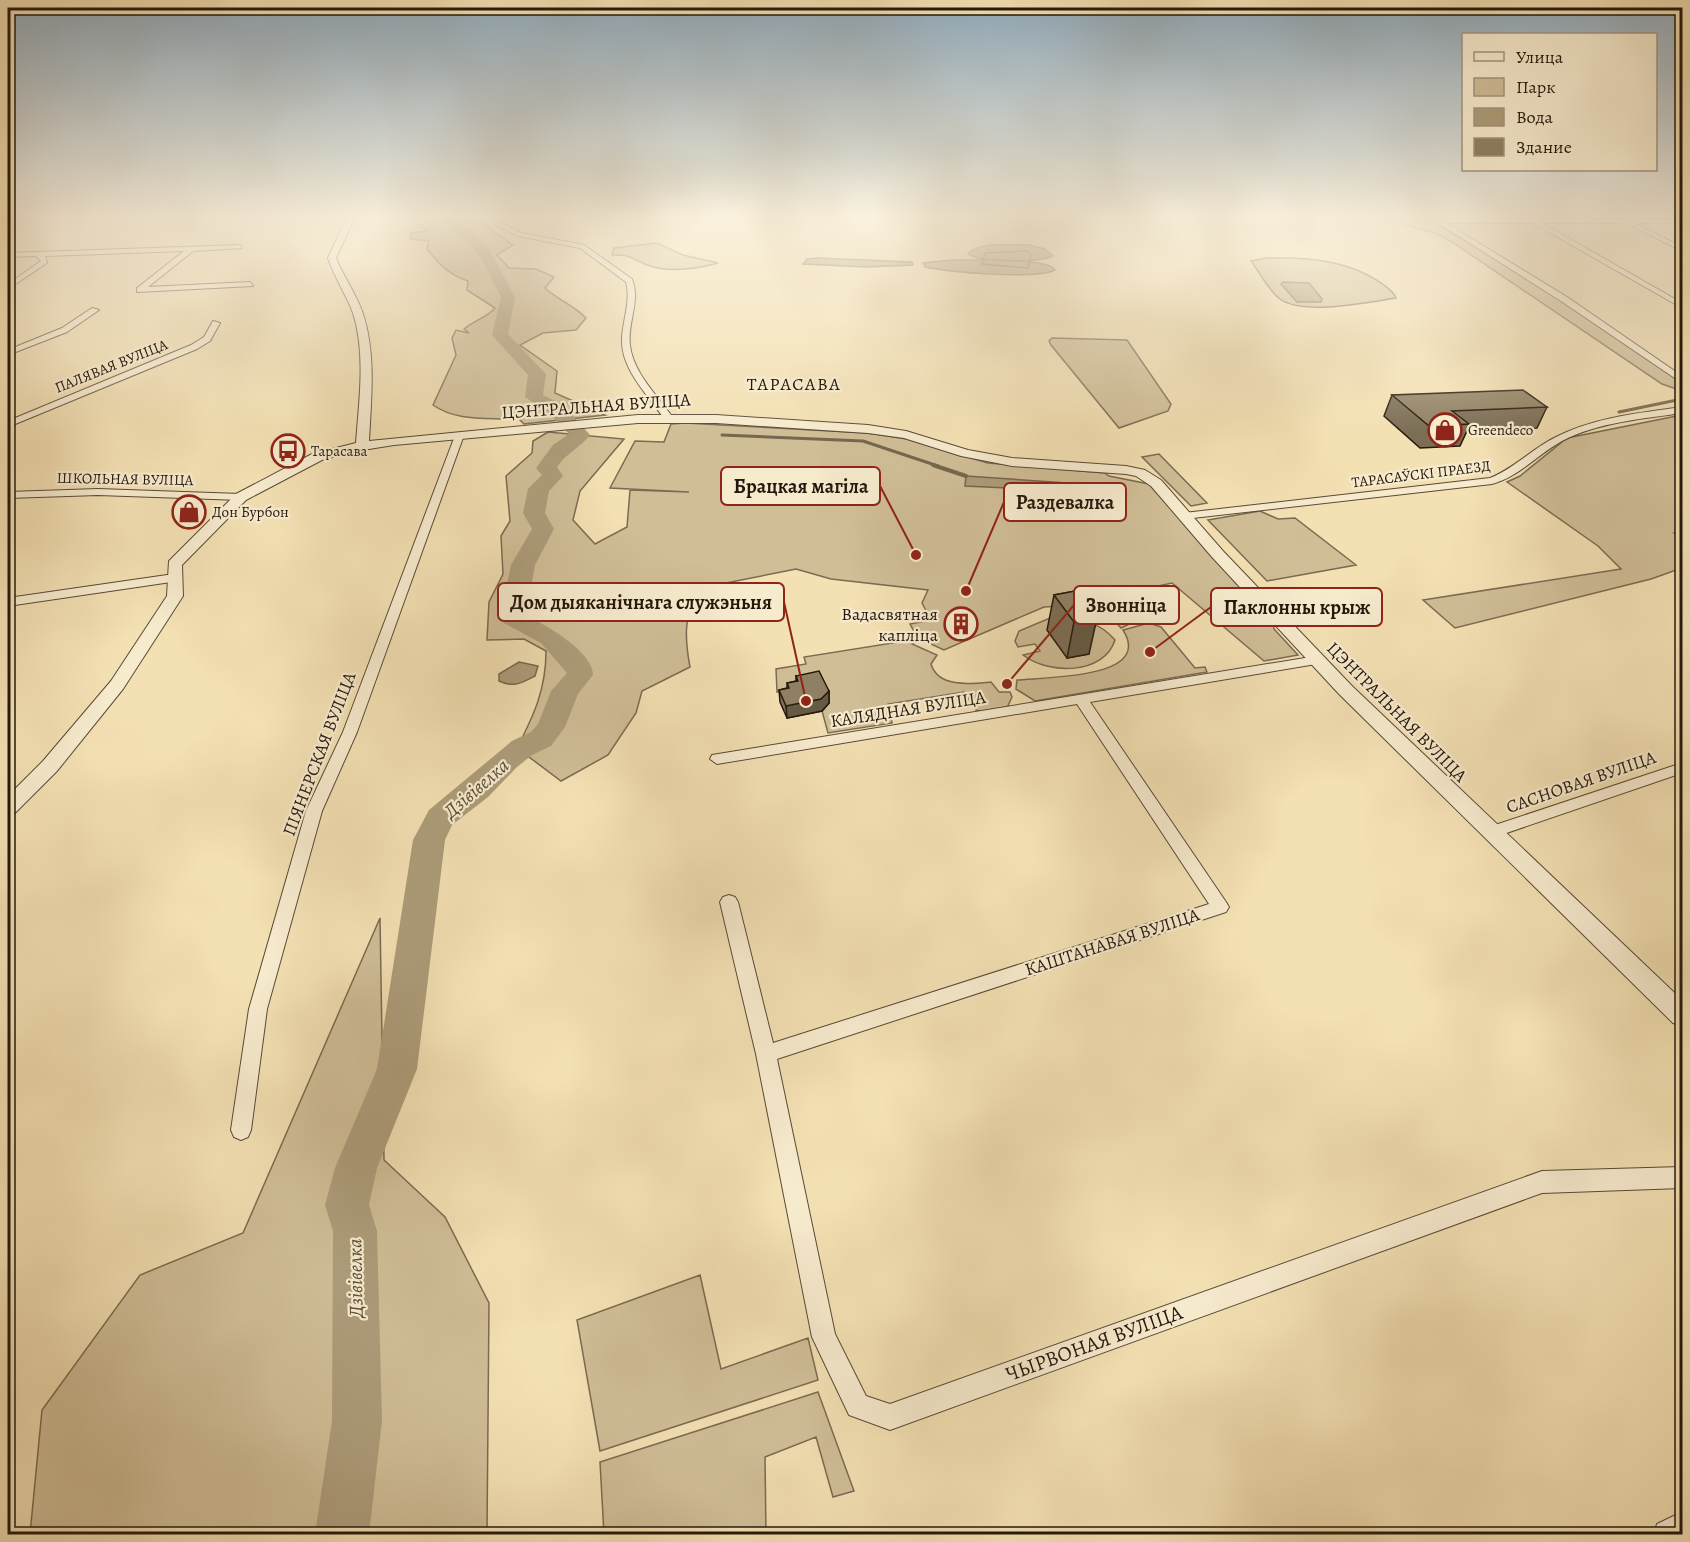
<svg xmlns="http://www.w3.org/2000/svg" width="1690" height="1542" font-family="Alegreya,serif">
  <style>
    .green { fill: #d0be97; stroke: #7a6b52; stroke-width: 1.5 }
    .water { fill: #ad9c7a; stroke: #76674e; stroke-width: 1.5 }
    .lines { fill: none; stroke-linecap: round; stroke-linejoin: round }
    .shore { stroke: #685a43; stroke-width: 1.5 }
    .stream-far1 { stroke: #76674e; stroke-width: 3 }
    .stream { stroke: #76674e; stroke-width: 4 }
    .river { fill: #ad9c7a; fill-rule: evenodd }
    .minor-casing { stroke: #584a36; stroke-width: 2 }
    .tertiary-casing { stroke: #584a36; stroke-width: 2 }
    .minor { fill: #f7ebce; fill-rule: evenodd }
    .tertiary { fill: #f7ebce; fill-rule: evenodd }
    .wall { fill: #7c6e55; stroke: #24180c; stroke-width: 1.5 }
    .shaded-wall { fill: #655a45; stroke: #24180c; stroke-width: 1.5 }
    .building { fill: #908063; stroke: #24180c; stroke-width: 1.5 }
    .labels { text-anchor: middle; stroke-width: 4.5; stroke-linejoin: round; paint-order: stroke }
    .far-street-label { font-size: 15px; fill: #24180c; stroke: #f7ebce }
    .far-poi-label { font-size: 15px; fill: #24180c; stroke: #f7ebce; text-anchor: start }
    .far-quarter-label { font-size: 18px; letter-spacing: 1.5px; fill: #24180c; stroke: #f7ebce }
    .street-label { font-size: 18px; fill: #24180c; stroke: #f7ebce }
    .poi-label { font-size: 18px; fill: #24180c; stroke: #f7ebce; text-anchor: end }
    .water-label { font-size: 20px; font-style: italic; fill: #5b4d38; stroke: #f7ebce }
    .near-street-label { font-size: 21px; fill: #24180c; stroke: #f7ebce }
    .leader { fill: none; stroke: #8f2418; stroke-width: 2 }
    .callout-dot { fill: #8f2418; stroke: #f7ebce; stroke-width: 2 }
    .callout { fill: #f7ebce; stroke: #8f2418; stroke-width: 2 }
    .callout-label { font-size: 20px; text-anchor: middle; font-weight: bold; fill: #24180c }
  </style>
  <rect width="100%" height="100%" fill="#f3e0b3"/>
  <filter id="stains"><feTurbulence type="fractalNoise" baseFrequency=".00333" numOctaves="4"/><feColorMatrix values="0 0 0 0 .2 0 0 0 0 .09 0 0 0 0 .02 0 0 0 .5 -.17"/></filter>
  <radialGradient id="worn" r=".72"><stop offset=".6" stop-color="#630" stop-opacity="0"/><stop offset="1" stop-color="#630" stop-opacity=".3"/></radialGradient>
  <path class="green" d="M428,217H473L513,245L497,255L509,268L536,269L554,277L545,288C558,300 574,305 586,318L576,330L543,333L520,345L557,371L555,393L605,415L524,424L516,416L514,409L506,419C481,418 454,420 433,405L456,355L452,338L456,330L469,333L464,329C475,320 488,317 495,308L467,290L468,281C449,275 439,264 427,249L429,241L410,239L411,233L427,231L418,225L427,223Z
    M1381,217H1404L1437,224L1536,283L1672,374L1682,384V391L1662,384L1452,242L1437,234Z
    M657,243L683,255L718,263C696,269 669,273 647,265C629,258 634,255 612,255L614,248Z
    M1266,258C1307,257 1350,260 1384,285C1389,289 1394,292 1396,298C1369,302 1303,316 1280,299C1268,290 1260,273 1251,261Z
    M1052,338L1127,340L1171,404L1168,411L1119,428L1051,345L1049,341Z
    M1682,415V530L1674,533L1682,538V568L1651,579L1455,628L1423,600L1621,569L1598,546L1507,482L1520,476L1567,438Z
    M685,423L867,433L907,439L988,463L1105,473L1109,476L1149,484L1273,618L1274,629L1298,655L1264,661L1172,583L1120,594L1141,619L1121,628C1104,606 1069,605 1044,607L944,650L920,639L912,644L937,655L931,664C938,688 971,684 991,682L999,692H1010L1012,697L1006,710L987,713L976,710L964,692L888,704L892,723L828,733L822,711L829,703L820,684L777,692L776,669L806,664L804,657L918,639L910,624L931,620L922,603L928,590L831,579L796,569L696,589C685,620 684,635 690,667L642,691L636,713L608,755L561,781L517,748C534,715 546,689 546,651L524,639L487,640L489,602L503,574L501,536L510,521L506,476L532,453L533,441L548,432L624,439L580,491L573,520L595,544L627,527L630,490L689,492L610,488L635,441L664,442L671,424Z
    M1159,454L1207,503L1191,506L1142,457Z
    M1260,511L1278,519L1295,518L1356,565L1267,581L1208,520Z
    M1050,618C1077,620 1096,618 1115,640C1104,675 1049,675 1023,655L1040,651L1035,644L1018,647L1015,641L1019,631Z
    M1149,623L1161,627L1195,668L1205,667L1207,672L1035,701L1016,689L1017,680C1046,677 1154,679 1123,630Z
    M380,918L384,1160L445,1217L489,1303L487,1534H30L42,1410L140,1275L243,1233Z
    M700,1275L721,1369L808,1338L818,1380L600,1451L577,1320Z
    M818,1392L854,1491L833,1497L816,1437L765,1457L766,1534H604L600,1462Z"/>
  <path class="water" d="M1029,245L1045,249L1053,256C1036,263 984,263 968,254C980,241 1012,245 1029,245Z
    M818,258L912,262L913,265L867,267L803,264L807,259Z
    M952,260C970,260 1047,257 1055,270C1034,280 949,272 925,267L923,263Z
    M1283,282L1309,283L1322,299L1321,302H1297L1281,284Z
    M966,476L1082,484L1112,493L965,486Z
    M519,662L538,666L535,676C521,683 514,688 499,681V674Z
    M440,818L447,820C440,836 433,848 418,858L412,854C415,839 427,824 440,818Z"/>
  <g class="lines">
    <path class="shore" d="M1028,251L1031,255L1028,268L982,264L985,253Z"/>
    <path class="stream-far1" d="M1619,412L1682,399
      M722,435L863,441L938,466"/>
    <path class="stream" d="M933,465L966,476"/>
    <path class="river" d="M445,217H457L460,225L473,231L490,251L515,297L508,334L546,374L543,395L563,405L590,435C580,448 566,453 557,467L563,476L549,491L545,513L554,529L535,565L526,615C545,625 593,651 593,675L578,694L565,727L551,746L532,755L517,767L488,797L452,825L445,840L417,1069L377,1168L369,1205L377,1231L382,1421L369,1534H315L332,1421L333,1231L325,1205L335,1168L377,1069L413,840L429,810L512,741L531,732L538,724L551,691L567,673L541,643L504,623L500,618L511,565L532,529L523,513L528,489L542,475L536,468L553,445L569,434L549,413L525,397L528,375L492,335L501,297C493,283 487,268 479,255C469,240 451,234 445,217Z"/>
    <defs>
      <path id="minor" d="M480,217H489L522,233L584,245L632,279C641,301 627,323 630,345C633,373 658,396 673,418L671,420H665C649,396 620,369 622,338C623,319 631,301 626,282L580,248L518,236Z
        M1429,217L1682,219V223H1634L1682,247V251L1626,223H1542L1682,303V308L1533,223H1446L1567,297L1682,376V383L1561,301Z
        M240,245L242,248L193,251L148,287L250,282L253,286L137,292V288L184,251L45,256L47,263L8,289V284L41,261L36,256L8,257V253Z
        M92,308L99,310L67,332L8,355V350L62,328Z
        M213,321L220,323L210,341L197,349L8,427V421L191,345L204,337Z
        M1682,407V413C1642,419 1599,422 1562,441C1538,454 1519,477 1492,484L1184,519L1179,516L1184,513L1490,478C1515,468 1533,448 1556,437C1595,417 1640,413 1682,407Z
        M456,433L464,435L357,732L322,811L267,1009L251,1130L248,1137L241,1140L234,1137L231,1130L249,1009L306,811L343,732Z
        M98,489L241,494L246,497L241,500L98,495L8,498V492Z
        M174,574L178,575V581L8,606V598Z
        M1317,656L1322,657L1324,660L1322,663L1090,702L1226,902L1229,907L1226,912L777,1059L835,1334L866,1396L890,1404L1542,1171L1682,1167V1188L1542,1193L890,1430L849,1415L812,1337L756,1054L720,902L723,897L729,895L735,897L738,902L773,1043L1209,904L1077,704L717,764L710,759L712,755Z
        M1682,763V773L1492,838L1486,836L1484,832L1486,828Z
        M1682,1512V1534H1654L1657,1524Z"/>
      <path id="tertiary" d="M347,217H355L336,258C344,278 358,296 364,317C376,357 371,400 369,441L638,415H716L868,425L906,431L968,450L1012,458L1126,466L1145,470L1161,480L1223,551L1352,686L1682,1000V1026L1673,1023L1339,694L1212,557L1151,486L1136,476L1126,474L1012,466L961,456L904,438L868,433L716,423H638L394,445L350,452L322,460L246,500L182,565L183,596L123,689L57,771L15,813L8,815V796L43,761L111,681L167,596L169,561L236,494L312,454L356,443C359,401 366,354 353,313C346,294 334,277 328,258Z"/>
    </defs>
    <use href="#minor" class="minor-casing"/>
    <use href="#tertiary" class="tertiary-casing"/>
    <use href="#minor" class="minor"/>
    <use href="#tertiary" class="tertiary"/>
  </g>
  <path class="wall" d="M1392,395L1547,407L1537,428L1467,431L1460,446L1420,448L1384,416Z
    M1133,590L1165,618L1150,622L1130,601Z
    M1075,591L1089,654L1067,658L1047,630L1054,595Z
    M796,676L829,691V703L822,711L787,718L780,702L779,690L787,688V683L796,681Z"/>
  <path class="shaded-wall" d="M1168,606L1165,618L1150,622L1153,610Z
    M1097,618L1089,654L1067,658L1074,622Z
    M829,691V703L822,711L787,718L786,706Z"/>
  <path class="building" d="M1523,390L1547,407L1452,411L1469,424L1429,426L1392,395Z
    M1148,586L1168,606L1153,610L1133,590Z
    M1075,591L1097,618L1074,622L1054,595Z
    M819,671L829,691L821,699L786,706L779,690L789,688L787,683L798,681L796,676Z"/>
  <linearGradient id="sky" x2="0" y2="1"><stop stop-color="#90aabc"/><stop offset="0.5" stop-color="#faf1dd"/><stop offset="1" stop-color="#faf1dd" stop-opacity="0"/></linearGradient>
  <rect width="1690" height="433" fill="url(#sky)"/>
  <defs>
    <symbol id="shop-ring" viewBox="-11 -11 22 22"><circle r="9.5" fill="#f7ebce" stroke="#8f2418" stroke-width="1.5"/><path d="M-5-2.5h2.3a2.7 3.5 0 0 1 5.4 0H5L5.5 6h-11ZM-1.5-2.5h3a1.5 2.3 0 0 0-3 0Z" fill="#8f2418"/></symbol>
    <symbol id="bus-ring" viewBox="-11 -11 22 22"><circle r="9.5" fill="#f7ebce" stroke="#8f2418" stroke-width="1.5"/><path d="M-5-6H5V4H4V6H2V4H-2V6H-4V4H-5ZM-3.5-4V0h7V-4ZM-3.5 1.2v1.5H-2V1.2ZM2 1.2v1.5H3.5V1.2Z" fill="#8f2418"/></symbol>
    <symbol id="building-ring" viewBox="-11 -11 22 22"><circle r="9.5" fill="#f7ebce" stroke="#8f2418" stroke-width="1.5"/><path d="M-4-6H4V6H1V3H-1V6H-4ZM-2.5-4.3h1.7v1.8h-1.7ZM.8-4.3h1.7v1.8H.8ZM-2.5-1h1.7V.8h-1.7ZM.8-1h1.7V.8H.8Z" fill="#8f2418"/></symbol>
  </defs>
  <g fill-rule="evenodd">
    <use href="#shop-ring" x="1426" y="411" width="38" height="38"/>
    <use href="#bus-ring" x="269" y="432" width="38" height="38"/>
    <use href="#shop-ring" x="170" y="493" width="38" height="38"/>
    <use href="#building-ring" x="942" y="605" width="38" height="38"/>
  </g>
  <g class="labels">
    <g class="far-street-label">
      <text transform="translate(111 366) rotate(-22)" y="5">ПАЛЯВАЯ ВУЛІЦА</text>
      <text transform="translate(1421 474) rotate(-7)" y="5">ТАРАСАЎСКІ ПРАЕЗД</text>
      <text transform="translate(125 479) rotate(1)" y="5">ШКОЛЬНАЯ ВУЛІЦА</text>
    </g>
    <g class="far-poi-label">
      <text x="1468" y="435">Greendeco</text>
      <text x="311" y="456">Тарасава</text>
      <text x="212" y="517">Дон Бурбон</text>
    </g>
    <g class="far-quarter-label">
      <text x="794" y="390">ТАРАСАВА</text>
    </g>
    <g class="street-label">
      <text transform="translate(596 406) rotate(-4)" y="6">ЦЭНТРАЛЬНАЯ ВУЛІЦА</text>
      <text transform="translate(908 709) rotate(-9)" y="6">КАЛЯДНАЯ ВУЛІЦА</text>
      <text transform="translate(1397 712) rotate(45)" y="6">ЦЭНТРАЛЬНАЯ ВУЛІЦА</text>
      <text transform="translate(319 754) rotate(-69)" y="6">ПІЯНЕРСКАЯ ВУЛІЦА</text>
      <text transform="translate(1581 782) rotate(-19)" y="6">САСНОВАЯ ВУЛІЦА</text>
      <text transform="translate(1112 942) rotate(-18)" y="6">КАШТАНАВАЯ ВУЛІЦА</text>
    </g>
    <g class="poi-label">
      <text x="938" y="620">Вадасвятная<tspan x="938" dy="21">капліца</tspan></text>
    </g>
    <g class="water-label">
      <text transform="translate(476 788) rotate(-41)" y="7">Дзівівелка</text>
      <text transform="translate(355 1278) rotate(-91)" y="7">Дзівівелка</text>
    </g>
    <g class="near-street-label">
      <text transform="translate(1094 1343) rotate(-20)" y="7">ЧЫРВОНАЯ ВУЛІЦА</text>
    </g>
  </g>
  <path class="leader" d="M916 555L880 486M966 591L1004 502M806 701L784 602M1007 684L1074 605M1150 652L1211 607"/>
  <g class="callout-dot">
    <circle cx="916" cy="555" r="6"/>
    <circle cx="966" cy="591" r="6"/>
    <circle cx="806" cy="701" r="6"/>
    <circle cx="1007" cy="684" r="6"/>
    <circle cx="1150" cy="652" r="6"/>
  </g>
  <g class="callout">
    <rect x="721" y="467" width="159" height="38" rx="6"/>
    <rect x="1004" y="483" width="122" height="38" rx="6"/>
    <rect x="498" y="583" width="286" height="38" rx="6"/>
    <rect x="1074" y="586" width="105" height="38" rx="6"/>
    <rect x="1211" y="588" width="171" height="38" rx="6"/>
  </g>
  <g class="callout-label">
    <text x="801" y="493">Брацкая магіла</text>
    <text x="1065" y="509">Раздевалка</text>
    <text x="641" y="609">Дом дыяканічнага служэньня</text>
    <text x="1126" y="612">Звонніца</text>
    <text x="1297" y="614">Паклонны крыж</text>
  </g>
  <rect width="1690" height="1542" fill="none" stroke="#f3e0b3" stroke-width="30"/>
  <rect x="9" y="9" width="1672" height="1524" fill="none" stroke="#24180c" stroke-width="3"/>
  <rect x="15" y="15" width="1660" height="1512" fill="none" stroke="#24180c" stroke-width="1.5"/>
  <rect x="1462" y="33" width="195" height="138" fill="#f7ebce" stroke="#a39780" stroke-width="1.5"/>
  <rect x="1474" y="52" width="30" height="9" fill="#f7ebce" stroke="#a39780" stroke-width="1.5"/>
  <text x="1516" y="63" font-size="18" fill="#24180c">Улица</text>
  <rect x="1474" y="78" width="30" height="18" fill="#d0be97" stroke="#a39780" stroke-width="1.5"/>
  <text x="1516" y="93" font-size="18" fill="#24180c">Парк</text>
  <rect x="1474" y="108" width="30" height="18" fill="#ad9c7a" stroke="#a39780" stroke-width="1.5"/>
  <text x="1516" y="123" font-size="18" fill="#24180c">Вода</text>
  <rect x="1474" y="138" width="30" height="18" fill="#908063" stroke="#a39780" stroke-width="1.5"/>
  <text x="1516" y="153" font-size="18" fill="#24180c">Здание</text>
  <rect width="100%" height="100%" filter="url(#stains)"/>
  <rect width="100%" height="100%" fill="url(#worn)"/>
</svg>
